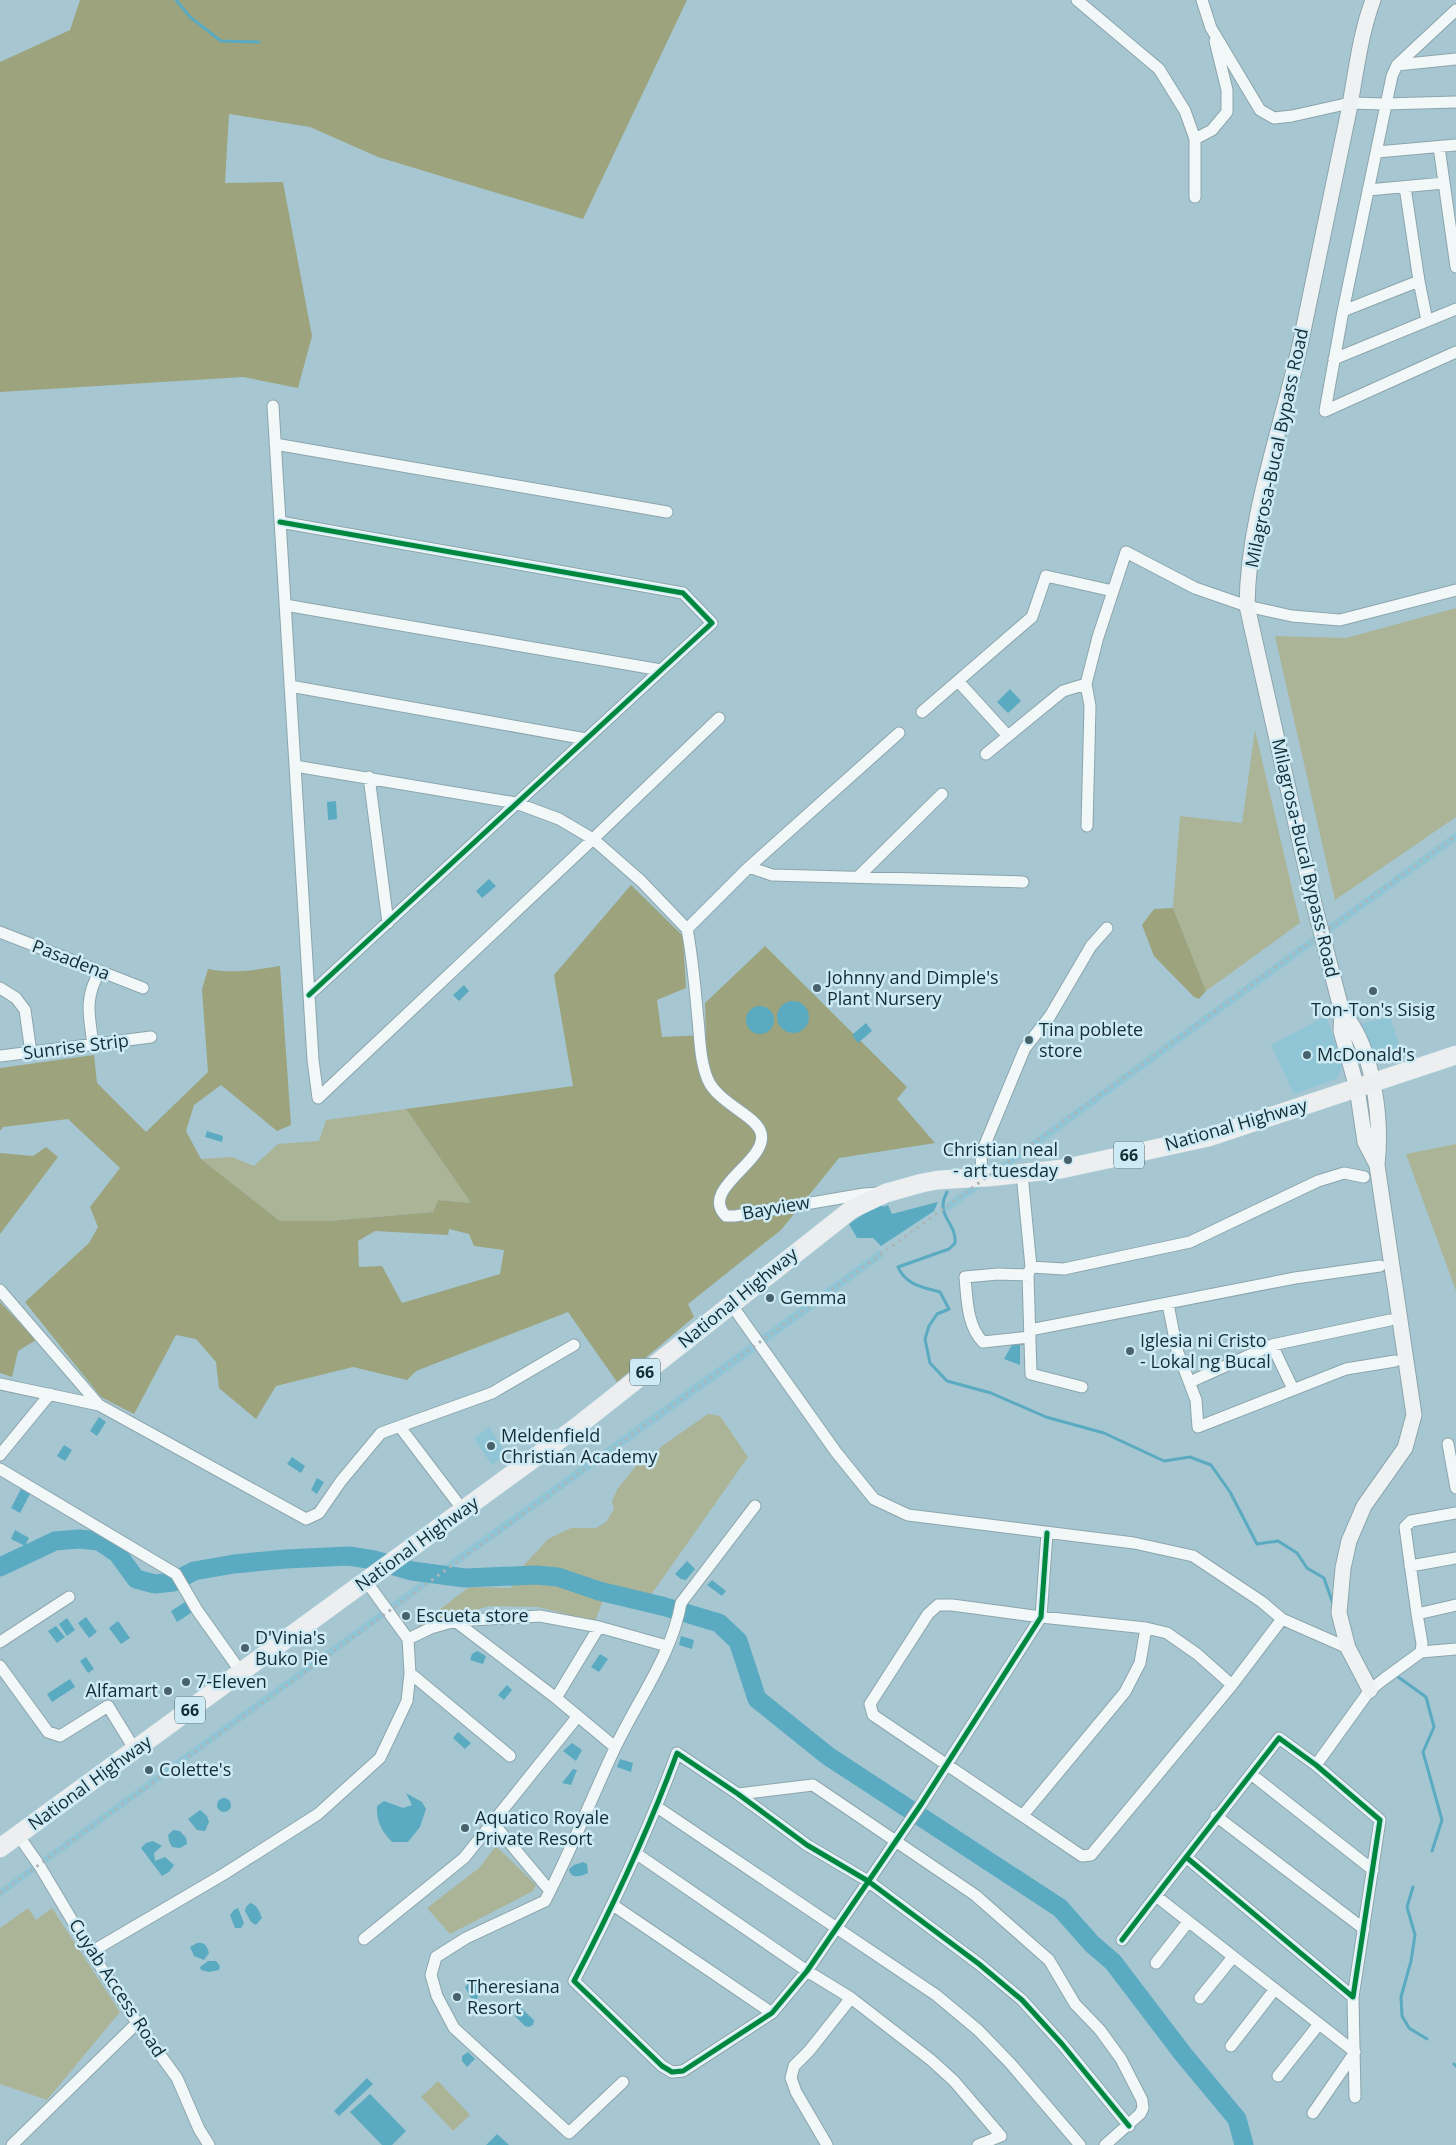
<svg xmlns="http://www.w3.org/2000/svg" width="1456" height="2145" font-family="'Open Sans',sans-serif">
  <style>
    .built { fill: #90c5d6 }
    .green { fill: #acb498 }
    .forest { fill: #9ca37d; fill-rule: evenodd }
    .water { fill: #5aaac1 }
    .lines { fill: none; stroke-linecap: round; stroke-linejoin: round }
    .stream { stroke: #5aaac1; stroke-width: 3 }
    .river { stroke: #5aaac1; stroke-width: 19 }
    .minor-casing { stroke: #8ba5ad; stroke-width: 13 }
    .secondary-casing { stroke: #8ba5ad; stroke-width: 17 }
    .primary-casing { stroke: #d7e6ea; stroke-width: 19 }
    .minor { stroke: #f2f7f8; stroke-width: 11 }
    .secondary { stroke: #eff2f3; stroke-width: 15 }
    .primary { stroke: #eceeef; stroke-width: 18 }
    .rail { stroke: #acb4b7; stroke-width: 3; stroke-dasharray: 2.5 5; stroke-linecap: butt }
    .cycleway-casing { stroke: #ceebf5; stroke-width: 8 }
    .cycleway { stroke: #00873e; stroke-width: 5 }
    .poi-dot { fill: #47626a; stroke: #ceebf5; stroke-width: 2 }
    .labels { text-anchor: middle; stroke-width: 5; stroke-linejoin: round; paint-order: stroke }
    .shield { fill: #ceebf5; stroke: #4c656d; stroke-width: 1 }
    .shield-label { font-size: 16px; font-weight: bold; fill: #142c33 }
    .street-label { font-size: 18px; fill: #142c33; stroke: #ceebf5 }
    .poi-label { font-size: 18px; fill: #142c33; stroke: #ceebf5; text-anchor: start }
  </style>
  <rect width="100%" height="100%" fill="#a6c7d1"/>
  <path class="built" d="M1456,832V841L947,1212L943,1206Z
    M1326,1016L1342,1064L1341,1071L1336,1079L1294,1094L1271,1045Z
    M1390,1017L1403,1057L1385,1061L1377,1059L1370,1053L1360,1024Z
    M880,1250L884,1256L762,1346L454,1567L443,1566Z
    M489,1427L507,1454L492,1465L474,1439Z
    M425,1579L434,1581L0,1897V1889Z"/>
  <path class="green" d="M1456,608V817L1335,900L1275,636L1346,638Z
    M1255,730L1300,923L1206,991L1173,908L1180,816L1242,823Z
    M406,1109L471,1203L438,1200L433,1212L330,1221H280L201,1159L232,1157L254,1166L278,1144L319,1141L326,1120Z
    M1456,1144V1291L1406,1154Z
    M708,1414L720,1416L748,1457L646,1602L606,1593L595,1621L538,1607L489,1606L416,1628L469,1587L511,1588L514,1576L548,1539L571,1528H596L606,1522L614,1509L612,1501L618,1488L640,1461H647L662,1446Z
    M496,1846L536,1885L533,1891L450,1934L427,1908L479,1868Z
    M28,1908L36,1920L52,1908L120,2012L47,2100L0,2084V1928Z
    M438,2081L470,2115L453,2131L421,2097Z"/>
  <path class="forest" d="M80,0H687L583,219L378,157L310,127L229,114L225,183L283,182L312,336L298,388L243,377L0,392V62L70,30Z
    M631,885L683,936L686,988L657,1000L662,1037L706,1035L705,1003L765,946L907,1087L897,1099L935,1143L839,1158L781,1230L688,1304L694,1317L617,1382L568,1312L416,1371L407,1380L353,1367L276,1386L256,1419L219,1388L216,1362L196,1339L176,1335L134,1414L101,1397L25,1302L89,1243L98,1227L90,1207L120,1168L68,1119L3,1127L0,1131V1068L94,1055L97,1083L146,1132L208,1072L202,989L208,969C232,974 256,970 280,966L291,1125L277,1131L221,1085L194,1105L186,1131L201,1159L280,1221H330L433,1212L438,1200L471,1203L406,1109L573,1086L554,975ZM449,1229L469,1234L474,1246L504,1250L500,1274L402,1303L382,1266L359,1267L358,1241L375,1231L448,1235Z
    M1173,908L1206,991L1199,999L1194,997L1154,956L1142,925L1154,909Z
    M46,1147L58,1157L0,1234V1153L33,1156Z
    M0,1302L36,1340L18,1351L12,1377L0,1373Z"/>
  <path class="water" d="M1010,689L1021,701L1008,713L997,702Z
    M336,801L337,819L328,820L327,802Z
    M489,879L496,886L482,898L476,891Z
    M464,985L469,991L459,1001L453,995Z
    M777 1017a16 16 0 1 1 32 0a16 16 0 1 1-32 0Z
    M746 1020a14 14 0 1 1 28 0a14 14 0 1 1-28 0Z
    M866,1023L872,1031L858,1043L852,1035Z
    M207,1131L223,1136L222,1142L205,1137Z
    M938,1202L934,1211L881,1246L873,1238H857L849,1224L880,1203L883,1207L888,1205L892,1214Z
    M1013,1343L1020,1345V1365L1004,1359Z
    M99,1417L106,1422L97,1436L90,1431Z
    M64,1445L72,1450L65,1461L57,1456Z
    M292,1457L305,1466L301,1473L287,1464Z
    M317,1478L324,1482L317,1494L311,1490Z
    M21,1489L30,1494L20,1513L11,1508Z
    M15,1530L29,1538L25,1546L11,1539Z
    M687,1561L695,1569L686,1580L681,1579L675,1574Z
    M712,1580L726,1591L722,1596L707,1585Z
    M185,1602L191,1613L177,1622L171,1611Z
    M86,1617L97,1632L89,1638L78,1623Z
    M67,1618L75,1630L67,1636L59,1624Z
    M118,1621L130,1638L121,1644L109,1628Z
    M56,1626L65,1637L57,1643L48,1631Z
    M681,1636L694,1640L692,1649L679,1645Z
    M477,1651L486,1656L483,1664L470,1660L472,1654Z
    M600,1654L608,1659L599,1672L591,1667Z
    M86,1657L94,1669L88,1673L80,1661Z
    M70,1679L75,1687L52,1702L47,1694Z
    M507,1685L512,1690L504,1700L498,1695Z
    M458,1732L471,1743L465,1749L453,1738Z
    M572,1743L582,1750L576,1761L563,1751Z
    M620,1759L633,1763L631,1772L617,1767Z
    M573,1769L577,1770L571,1785L562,1783Z
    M406,1793L422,1802L426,1809L420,1827L408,1842H392C382,1831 376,1822 377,1806L384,1801L403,1808L412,1805Z
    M217 1805a7 7 0 1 1 14 0a7 7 0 1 1-14 0Z
    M200,1810L207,1816L209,1822L205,1831L197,1830L188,1819Z
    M173,1830L180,1831L186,1838L187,1844L180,1848L172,1847L169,1841L168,1835Z
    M153,1841L162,1846L154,1853L155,1861L165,1857L174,1865L169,1872L162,1876L141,1848L146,1843Z
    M583,1862L587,1864L588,1873C581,1876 571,1880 569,1869L574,1865Z
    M250,1903C258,1905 259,1911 262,1918L256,1925L251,1922L245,1911L246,1907Z
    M238,1908L244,1923L241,1928H235L230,1915L234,1910Z
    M197,1943C205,1942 207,1946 209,1953L204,1960L194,1956L190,1947Z
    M208,1961H216L220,1966L219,1970L209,1972L201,1970L200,1967Z
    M468,1984H477L480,1986L477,1990L479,1994L476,2001L472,2000L465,1987Z
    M517,2008H521L534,2020L533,2025L529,2027L525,2026L515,2016Z
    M468,2052L475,2059L467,2067L462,2061V2056Z
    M367,2078L373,2084L339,2116L334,2111Z
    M370,2094L406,2131L392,2145H382L350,2112Z
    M497,2134L509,2145H486Z"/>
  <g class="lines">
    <path class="stream" d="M176,0L190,17L221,41L259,42
      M947,1192C934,1216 957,1222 955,1243L949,1249L898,1267C906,1285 922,1287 940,1292L949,1309L937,1314L929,1326L925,1339L930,1363L947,1381L991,1393L1046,1417L1104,1433L1164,1461L1190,1457L1211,1465L1230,1492L1257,1544L1278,1541L1297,1553L1307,1568L1324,1578L1333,1604
      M1394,1674L1426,1697L1434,1727L1423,1752L1442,1820L1432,1851
      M1413,1887L1407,1907L1415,1935L1411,1961L1401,1997L1402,2016L1409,2028L1427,2039
      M1454,2064L1456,2066"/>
    <path class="river" d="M0,1567L55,1541L79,1539L99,1541L117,1553L136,1579L155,1584L173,1582L194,1571L234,1564L286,1559L349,1556L374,1560L412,1571L465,1578L536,1575L558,1577L599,1591L662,1606L719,1623L738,1641L757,1699L828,1756L1060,1908L1092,1944L1113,1962L1183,2054L1237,2119L1244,2145"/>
    <defs>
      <path id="minor" d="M1077,0L1159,69L1185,111L1195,139L1212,130L1227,112V90L1215,41
        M1202,0L1211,28L1260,110L1274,118L1292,116L1350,103L1385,104L1456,102
        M1397,65L1456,59
        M1195,139V197
        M1439,147L1456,267
        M1377,152L1456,145
        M1405,187L1419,281L1427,321
        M1368,190L1444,183
        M1343,311L1419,281
        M1334,359L1456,309
        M273,406L313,1060L318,1098
        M1325,411L1343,311L1392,76L1397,65L1456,10
        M1325,411L1456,352
        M275,444L667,512
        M280,522L683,593L712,623L309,995
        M285,605L661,670
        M958,681L1008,736
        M1086,684L1090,706L1087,826
        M290,686L586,739
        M922,712L1032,617L1046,576L1113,591
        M986,754L1063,691L1086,684L1098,637L1126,552L1195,588L1247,606L1292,616L1340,620L1456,590
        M295,766L516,803L559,819L593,839L641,881L687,929
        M369,777L388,923
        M749,867L772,875L1023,882
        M858,877L942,794
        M687,929C693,959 695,989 698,1020C700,1040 700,1061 708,1080C718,1103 757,1116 761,1133C769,1161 698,1189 726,1216H735L864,1194L880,1193
        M687,929L749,867L899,733
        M0,932L143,988
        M0,988L16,998L25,1010L31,1053
        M93,1044C89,1015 84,998 100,971
        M0,1056L151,1037
        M318,1098L593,839L719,718
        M1022,1174L1031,1267L1028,1275L1031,1374L1082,1387
        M982,1177L981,1154L1025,1048L1050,1016L1091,946L1107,928
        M1031,1267L1064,1269L1190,1242L1318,1181L1344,1173L1364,1177
        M1028,1275L998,1274L965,1277C967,1299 967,1326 983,1342L1029,1337
        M0,1290L99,1405
        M731,1304L836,1452L874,1499L908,1515L1134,1543L1193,1556L1262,1602L1282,1619L1348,1648
        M1168,1304L1177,1350L1196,1400L1198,1427L1346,1369L1395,1361
        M1030,1330L1295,1278L1380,1266
        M1272,1345L1293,1389
        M1190,1382L1272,1345L1390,1320
        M0,1384L99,1405L306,1519L319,1513L341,1481L381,1433L492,1393L574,1345
        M400,1427L463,1510
        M1448,1444L1456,1488
        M0,1455L50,1394
        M0,1469L176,1574L197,1610L241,1672
        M1047,1533L1041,1617L922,1803L807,1971L772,2013L683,2071L672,2072L662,2066L574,1981C613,1906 648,1832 677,1753L738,1794L807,1845L868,1881L979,1964L1022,2000L1062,2044L1129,2126
        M1410,1566L1456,1558
        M366,1581L408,1639L431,1628L455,1621L540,1616L599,1627L667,1646
        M1417,1614L1405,1527L1411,1521L1456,1513
        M455,1621L556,1698L615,1747
        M0,1642L69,1597
        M1421,1652L1422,1643L1417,1614L1456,1605
        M0,1666L48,1732L60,1736L108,1706L135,1750
        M410,1673L510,1756
        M1232,1685L1197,1654L1167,1633L1146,1628L1041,1617L952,1605H938L928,1614L870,1704L873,1715L1082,1856L1091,1855L1232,1685L1282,1619
        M556,1698L599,1627
        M1316,1765L1370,1690L1384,1679L1421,1652L1456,1649
        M1251,1774L1373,1870
        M738,1794L813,1785L975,1895L1049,1960L1075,2004L1100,2030L1121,2059L1142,2100L1143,2108L1140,2114L1105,2145
        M657,1807L936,1995L978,2030L1010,2063L1080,2145
        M1023,1815L1125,1692L1140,1663L1146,1628
        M1216,1816L1364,1929
        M493,1823L550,1891
        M18,1835L39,1865L91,1952L137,2023L177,2078L199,2129L209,2145
        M637,1854L807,1971L851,1998L931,2060L954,2081L1001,2136L978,2145
        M1156,1896L1355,2052L1313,2113
        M613,1905L772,2013
        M364,1939L464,1858L578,1716
        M1122,1940C1174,1872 1227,1805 1279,1738L1316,1765L1380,1820L1353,1997L1186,1857
        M91,1952L224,1874L318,1814L380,1758L407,1701L410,1673L408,1639
        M1156,1963L1188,1922
        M1353,1997L1355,2097
        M1200,1998L1233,1957
        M1231,2046L1275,1989
        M1278,2076L1319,2024
        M623,2082L569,2133L454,2028L437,1996L431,1975L436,1957L466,1938L545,1901C571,1851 591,1799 615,1748C637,1701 672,1655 681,1603L755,1506
        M12,2145L137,2023
        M827,2145L796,2092L791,2078L794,2066L809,2051L851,1998"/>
      <path id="secondary" d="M1373,0C1360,35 1356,73 1349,110C1333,186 1317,261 1302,336C1283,425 1248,515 1247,606L1314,904L1342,1012L1341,1031L1357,1088L1365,1142L1377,1165
        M1342,1012C1374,1047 1382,1120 1377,1165L1414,1415L1405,1448L1364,1506L1349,1541L1343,1568L1339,1613L1348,1648L1370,1690"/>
      <path id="primary" d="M0,1848L574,1429L852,1209L886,1193L922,1183L938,1180L989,1177L1062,1169L1209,1137L1456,1055"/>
    </defs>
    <use href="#minor" class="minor-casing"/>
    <use href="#secondary" class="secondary-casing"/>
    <use href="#primary" class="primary-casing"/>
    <use href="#minor" class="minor"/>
    <use href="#secondary" class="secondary"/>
    <use href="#primary" class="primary"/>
    <path class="rail" d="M0,1893C486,1541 971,1189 1456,836"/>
    <defs>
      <path id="cycleway" d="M280,522L683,593L712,623L309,995
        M1047,1533L1041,1617L922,1803L807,1971L772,2013L683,2071L672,2072L662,2066L574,1981C613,1906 648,1832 677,1753L738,1794L807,1845L868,1881L979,1964L1022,2000L1062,2044L1129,2126
        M1122,1940C1174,1872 1227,1805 1279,1738L1316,1765L1380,1820L1353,1997L1186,1857"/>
    </defs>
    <use href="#cycleway" class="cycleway-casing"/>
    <use href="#cycleway" class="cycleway"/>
  </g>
  <g class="poi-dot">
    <circle cx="817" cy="988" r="5"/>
    <circle cx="1373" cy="991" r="5"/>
    <circle cx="1029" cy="1040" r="5"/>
    <circle cx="1307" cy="1055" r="5"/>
    <circle cx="1068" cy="1160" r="5"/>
    <circle cx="770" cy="1298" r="5"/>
    <circle cx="1130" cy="1351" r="5"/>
    <circle cx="491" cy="1446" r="5"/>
    <circle cx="406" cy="1616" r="5"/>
    <circle cx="245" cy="1648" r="5"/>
    <circle cx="186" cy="1682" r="5"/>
    <circle cx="168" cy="1691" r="5"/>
    <circle cx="149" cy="1770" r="5"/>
    <circle cx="465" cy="1828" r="5"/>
    <circle cx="457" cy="1997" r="5"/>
  </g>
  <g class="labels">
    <g class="shield">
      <rect x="1114" y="1141.5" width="30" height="27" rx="4"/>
      <rect x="630" y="1358.5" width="30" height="27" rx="4"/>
      <rect x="175" y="1696.5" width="30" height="27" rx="4"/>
    </g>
    <g class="shield-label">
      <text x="1129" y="1161">66</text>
      <text x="645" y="1378">66</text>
      <text x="190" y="1716">66</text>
    </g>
    <g class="street-label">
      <text transform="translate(1277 448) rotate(-78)" y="6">Milagrosa-Bucal Bypass Road</text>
      <text transform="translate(1305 858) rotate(77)" y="6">Milagrosa-Bucal Bypass Road</text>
      <text transform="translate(71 960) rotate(21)" y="6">Pasadena</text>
      <text transform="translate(76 1047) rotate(-7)" y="6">Sunrise Strip</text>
      <text transform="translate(1236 1125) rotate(-16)" y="6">National Highway</text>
      <text transform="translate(776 1208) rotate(-10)" y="6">Bayview</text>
      <text transform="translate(738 1298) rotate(-39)" y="6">National Highway</text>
      <text transform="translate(417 1544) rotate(-36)" y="6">National Highway</text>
      <text transform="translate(90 1783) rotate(-36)" y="6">National Highway</text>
      <text transform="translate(117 1988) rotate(57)" y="6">Cuyab Access Road</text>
    </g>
    <g class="poi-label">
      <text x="827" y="984">Johnny and Dimple's<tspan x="827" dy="21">Plant Nursery</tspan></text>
      <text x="1373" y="1016" text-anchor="middle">Ton-Ton's Sisig</text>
      <text x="1039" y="1036">Tina poblete<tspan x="1039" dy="21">store</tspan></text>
      <text x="1317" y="1061">McDonald's</text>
      <text x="1058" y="1156" text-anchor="end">Christian neal<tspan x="1058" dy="21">- art tuesday</tspan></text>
      <text x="780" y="1304">Gemma</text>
      <text x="1140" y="1347">Iglesia ni Cristo<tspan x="1140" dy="21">- Lokal ng Bucal</tspan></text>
      <text x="501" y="1442">Meldenfield<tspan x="501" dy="21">Christian Academy</tspan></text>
      <text x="416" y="1622">Escueta store</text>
      <text x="255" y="1644">D'Vinia's<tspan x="255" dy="21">Buko Pie</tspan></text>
      <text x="196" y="1688">7-Eleven</text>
      <text x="158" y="1697" text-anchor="end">Alfamart</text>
      <text x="159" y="1776">Colette's</text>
      <text x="475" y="1824">Aquatico Royale<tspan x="475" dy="21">Private Resort</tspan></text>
      <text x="467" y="1993">Theresiana<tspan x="467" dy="21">Resort</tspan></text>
    </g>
  </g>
</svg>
